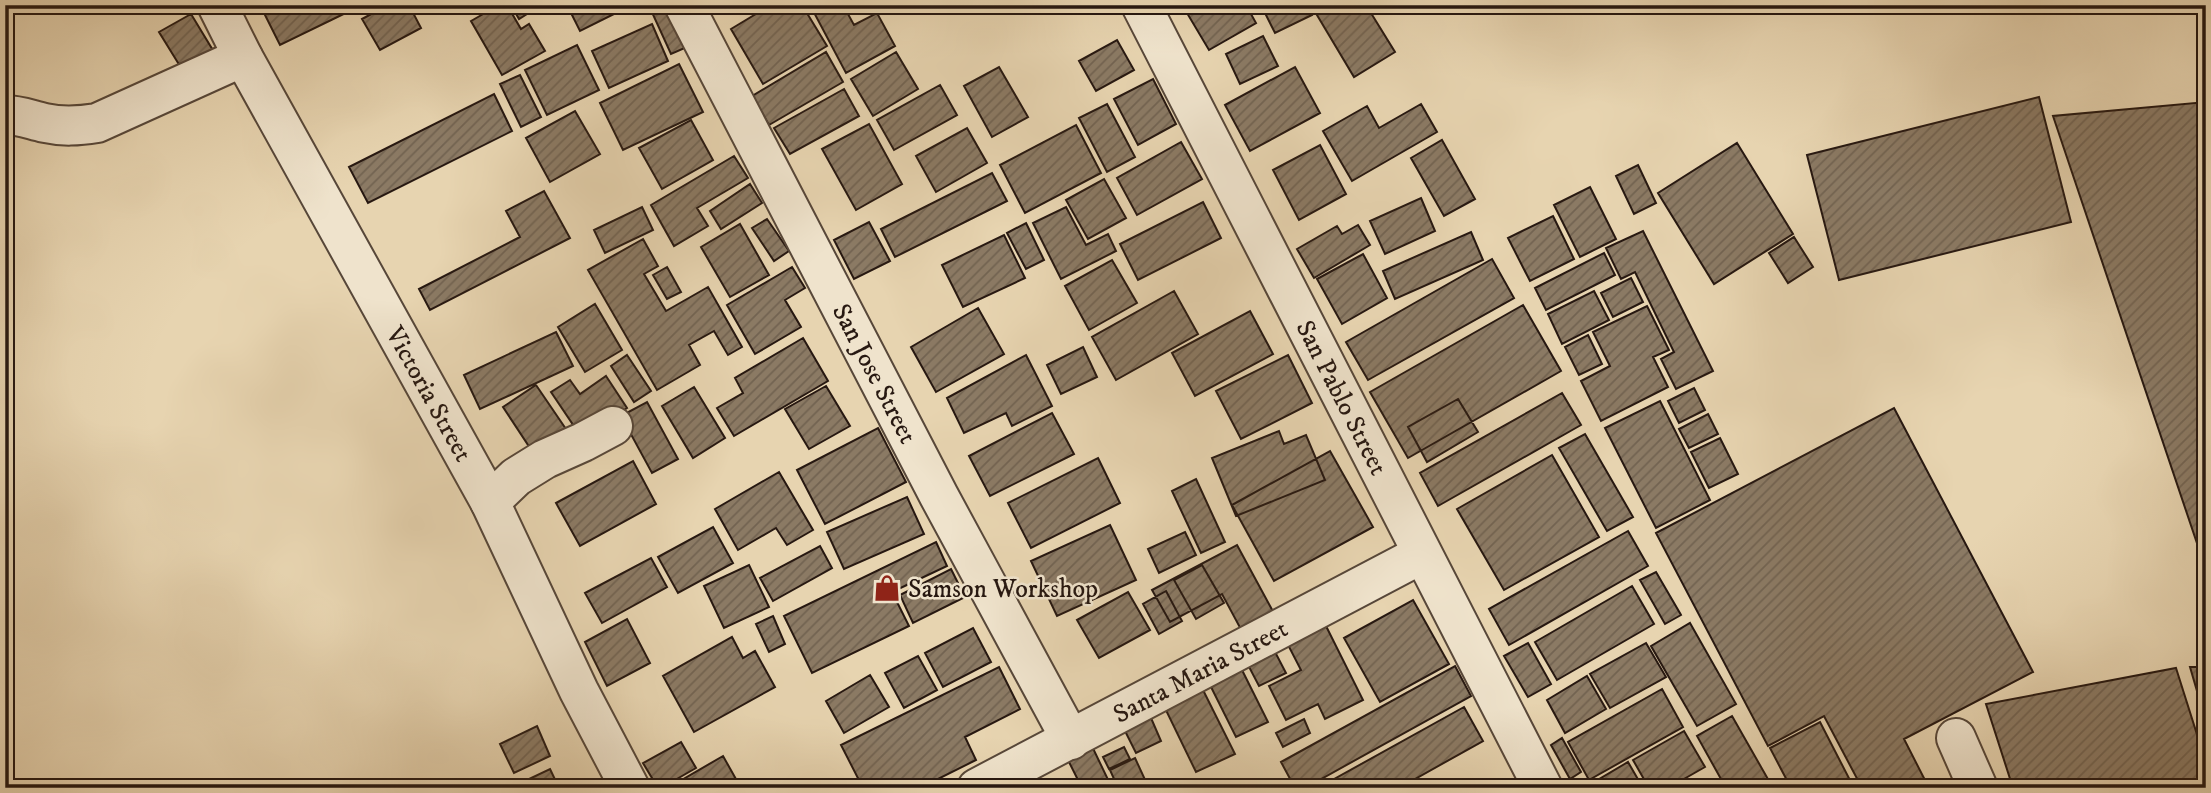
<svg xmlns="http://www.w3.org/2000/svg" width="2211" height="793" font-family="'IM FELL DW Pica',serif">
  <style>
    .building { fill: url(#building-hatch); stroke: #271811; stroke-width: 2 }
    .lines { fill: none; stroke-linecap: round; stroke-linejoin: round }
    .minor-casing { stroke: #574739; stroke-width: 42 }
    .minor { stroke: #efe3cc; stroke-width: 38 }
    .labels { text-anchor: middle; stroke-width: 5; stroke-linejoin: round; paint-order: stroke }
    .street-label { font-size: 26px; fill: #271811; stroke: #efe3cc }
    .poi-label { font-size: 26px; fill: #271811; stroke: #efe3cc; text-anchor: start }
  </style>
  <defs>
    <pattern id="building-hatch" width="6" height="6" patternUnits="userSpaceOnUse" patternTransform="scale(1.75)"><rect width="6" height="6" fill="#8b7a64"/><path d="M-1 1l2-2M0 6l6-6M5 7l2-2" fill="none" stroke="#726351"/></pattern>
  </defs>
  <rect width="100%" height="100%" fill="#e7d4b0"/>
  <filter id="stains"><feTurbulence type="fractalNoise" baseFrequency=".00286" numOctaves="4"/><feColorMatrix values="0 0 0 0 .2 0 0 0 0 .09 0 0 0 0 .02 0 0 0 .5 -.17"/></filter>
  <radialGradient id="worn" r=".72"><stop offset=".6" stop-color="#630" stop-opacity="0"/><stop offset="1" stop-color="#630" stop-opacity=".3"/></radialGradient>
  <path class="building" d="M260,5H360V6L280,45Z
    M388,5H409L421,28L380,50L362,19Z
    M499,5H507L521,29L529,24L545,51L502,75L471,21Z
    M511,5H541L519,19Z
    M567,5H632L580,31Z
    M656,5H668L687,47L671,54L650,8Z
    M771,5H802L827,46L763,84L731,29Z
    M810,5H843L854,25L877,13L895,46L846,73Z
    M1190,5H1246L1256,23L1209,50L1184,8Z
    M1261,5H1307L1312,15L1275,33Z
    M1311,5H1366L1395,52L1354,77Z
    M191,14L214,52L183,71L159,32Z
    M652,24L668,61L609,88L592,51Z
    M1263,36L1278,66L1240,84L1226,54Z
    M1117,40L1134,70L1096,91L1079,61Z
    M577,45L599,90L547,115L525,70Z
    M826,52L843,82L769,125L752,96Z
    M896,52L918,89L873,116L851,79Z
    M679,64L703,112L623,150L600,103Z
    M999,67L1028,117L992,137L964,86Z
    M1295,67L1320,113L1250,151L1225,105Z
    M520,75L541,117L521,127L500,84Z
    M1153,79L1176,124L1138,145L1114,99Z
    M940,85L957,115L894,150L877,120Z
    M844,89L859,116L790,154L774,128Z
    M494,94L512,131L368,203L349,167Z
    M2039,97L2071,222L1839,280L1807,155Z
    M2206,102V570L2053,116Z
    M1107,104L1135,157L1107,172L1079,118Z
    M1421,104L1437,132L1352,181L1323,131L1367,106L1379,128Z
    M575,111L600,154L550,182L526,138Z
    M691,120L713,160L662,189L639,148Z
    M869,124L902,184L856,210L822,149Z
    M1076,125L1101,173L1025,213L1000,165Z
    M967,128L987,163L936,192L916,156Z
    M1442,140L1475,199L1444,216L1411,158Z
    M1181,142L1202,179L1137,215L1117,178Z
    M1737,143L1793,234L1714,284L1658,193Z
    M1320,145L1346,194L1299,220L1273,170Z
    M734,156L748,178L697,208L708,226L674,246L651,205Z
    M1638,165L1656,203L1634,214L1616,176Z
    M992,173L1007,201L895,257L881,229Z
    M1104,179L1126,218L1088,239L1066,200Z
    M750,184L762,203L721,229L710,211Z
    M1590,187L1616,239L1580,257L1554,205Z
    M544,191L570,238L430,310L419,289L520,237L506,211Z
    M1421,198L1435,231L1385,254L1370,221Z
    M1203,202L1221,238L1138,280L1120,244Z
    M642,207L653,230L605,253L594,230Z
    M1066,207L1086,245L1108,234L1116,251L1061,279L1033,223Z
    M1553,216L1574,259L1530,281L1508,238Z
    M767,219L789,251L774,261L752,228Z
    M869,222L890,261L854,279L834,240Z
    M1026,223L1044,260L1026,269L1007,233Z
    M740,224L769,275L730,297L701,247Z
    M1358,225L1370,245L1314,278L1297,249L1337,226L1342,234Z
    M1643,231L1713,371L1676,389L1661,359L1674,352L1635,272L1621,279L1606,248Z
    M1471,232L1483,260L1395,299L1383,271Z
    M1004,235L1025,278L963,307L942,265Z
    M1794,237L1813,267L1788,283L1769,253Z
    M643,239L658,266L644,274L666,311L708,287L742,347L728,355L714,331L689,345L700,365L657,390L588,270Z
    M1604,253L1615,275L1546,310L1535,288Z
    M1363,254L1387,298L1342,324L1317,279Z
    M1492,259L1514,298L1368,380L1346,342Z
    M1112,260L1137,303L1089,330L1065,286Z
    M667,267L681,292L667,299L653,275Z
    M792,267L805,288L785,300L801,327L755,354L727,305Z
    M1631,278L1643,302L1613,317L1601,293Z
    M1174,291L1198,334L1116,380L1092,337Z
    M1594,291L1609,320L1562,344L1548,314Z
    M595,304L622,350L585,372L558,327Z
    M1523,305L1561,371L1408,458L1370,392Z
    M1647,306L1669,350L1653,357L1668,387L1601,421L1581,381L1610,366L1593,332Z
    M978,308L1004,354L936,392L911,347Z
    M1250,311L1273,354L1195,396L1172,353Z
    M556,332L573,366L480,409L464,375Z
    M1588,335L1602,364L1579,375L1565,347Z
    M803,338L828,381L734,436L717,408L743,393L735,378Z
    M1083,347L1097,377L1061,394L1047,365Z
    M627,355L651,391L634,402L611,366Z
    M1026,355L1052,406L1012,426L1006,413L964,433L947,398Z
    M1288,355L1312,403L1241,439L1216,391Z
    M606,376L627,408L582,438L551,392L570,380L580,394Z
    M536,385L570,435L536,457L503,407Z
    M826,386L850,426L809,449L785,409Z
    M694,387L725,438L693,458L662,406Z
    M1694,388L1705,410L1679,423L1668,401Z
    M1562,393L1581,425L1438,506L1420,473Z
    M1458,399L1478,432L1427,462L1408,427Z
    M1660,401L1710,500L1656,528L1605,428Z
    M647,402L678,459L652,473L621,416Z
    M1894,408L2033,672L1904,739L1929,788H1862L1824,716L1768,746L1656,533Z
    M1052,413L1074,454L990,496L969,456Z
    M1708,414L1718,434L1689,448L1679,429Z
    M878,428L906,482L825,524L797,470Z
    M1279,431L1284,444L1306,435L1325,480L1236,516L1212,458Z
    M1585,434L1633,517L1607,531L1559,448Z
    M1720,438L1738,474L1709,488L1691,452Z
    M1330,451L1373,527L1274,581L1232,505Z
    M1552,455L1599,537L1504,590L1457,509Z
    M1098,458L1120,503L1031,548L1008,503Z
    M633,461L656,504L580,546L556,503Z
    M779,472L813,530L787,545L776,528L738,550L715,509Z
    M1196,479L1225,542L1201,553L1172,491Z
    M907,497L924,534L844,569L827,532Z
    M1110,525L1136,580L1057,616L1031,561Z
    M713,527L733,563L678,593L658,557Z
    M1628,531L1648,566L1509,645L1489,609Z
    M1185,532L1196,555L1159,573L1148,549Z
    M936,542L947,566L892,592L909,626L812,673L784,616Z
    M1237,545L1276,617L1244,635L1222,594L1170,622L1152,590Z
    M820,546L832,568L773,601L760,578Z
    M651,558L667,587L602,623L585,593Z
    M749,565L769,607L724,628L704,586Z
    M1202,565L1224,603L1196,619L1174,580Z
    M951,569L965,597L913,623L900,595Z
    M1656,572L1681,615L1665,624L1640,580Z
    M1632,586L1654,624L1557,680L1535,642Z
    M1166,591L1182,621L1159,634L1143,604Z
    M1128,592L1150,630L1099,658L1077,620Z
    M1413,600L1449,664L1380,702L1344,638Z
    M773,616L785,644L769,652L756,624Z
    M627,619L650,663L607,686L585,642Z
    M1324,622L1363,700L1325,719L1318,704L1286,720L1269,686L1301,670L1286,641Z
    M1690,623L1736,704L1697,726L1651,646Z
    M973,628L991,662L943,687L925,653Z
    M732,637L743,658L755,651L775,687L694,732L663,676Z
    M1528,643L1551,684L1528,697L1504,656Z
    M1646,643L1666,677L1610,708L1590,674Z
    M1274,650L1286,673L1259,686L1247,663Z
    M918,656L937,690L904,708L885,673Z
    M1455,666L1471,696L1305,788H1295L1281,762Z
    M999,667L1020,709L965,737L976,760L920,788H863L841,745Z
    M2190,667H2206V722Z
    M1241,668L1268,722L1236,737L1209,683Z
    M2176,668L2206,763V788H2013L1986,704Z
    M870,675L889,707L844,733L826,701Z
    M1587,676L1606,709L1565,733L1547,700Z
    M1201,686L1235,754L1196,772L1163,704Z
    M1662,689L1683,727L1589,780L1568,742Z
    M1464,707L1483,741L1399,788H1318Z
    M1732,716L1773,788H1726L1697,736Z
    M1151,718L1161,741L1136,753L1125,731Z
    M1304,719L1310,733L1283,747L1276,733Z
    M1820,722L1854,788H1791L1770,748Z
    M537,726L550,756L514,773L500,744Z
    M1684,731L1705,767L1668,788H1649L1633,760Z
    M1562,738L1581,772L1570,779L1551,745Z
    M1089,740L1112,788H1082L1064,752Z
    M681,742L696,768L661,788H658L643,763Z
    M1124,747L1130,759L1109,769L1103,757Z
    M723,756L741,788H668Z
    M1135,758L1147,784L1140,788H1118L1110,770Z
    M1628,762L1643,788H1593L1591,784Z
    M550,769L559,788H533L529,779Z"/>
  <g class="lines">
    <defs>
      <g id="minor">
        <path id="s1" d="M217,5L243,57L490,502L579,691L630,788"/>
        <path id="s2" d="M684,5L939,496L1071,740"/>
        <path id="s3" d="M1141,5L1543,788"/>
        <path d="M5,115C20,115 31,120 45,123C63,127 78,126 97,123L243,57"/>
        <path d="M490,502L516,477L545,459L583,442L613,426"/>
        <path d="M1956,738L1978,788"/>
        <path id="s4" d="M977,788L1422,554"/>
      </g>
    </defs>
    <use href="#minor" class="minor-casing"/>
    <use href="#minor" class="minor"/>
  </g>
  <defs>
    <symbol id="shop-bare" viewBox="-9 -9 18 18"><path d="M-5-2.5h2.3a2.7 3.5 0 0 1 5.4 0H5L5.5 6h-11ZM-1.5-2.5h3a1.5 2.3 0 0 0-3 0Z" fill="#8f2418" stroke="#efe3cc" stroke-width="2.5" paint-order="stroke"/></symbol>
  </defs>
  <g fill-rule="evenodd">
    <use href="#shop-bare" x="868" y="569" width="38" height="38"/>
  </g>
  <g class="labels">
    <g class="street-label">
      <text dy="9" stroke="none"><textPath href="#s2" startOffset="415">San Jose Street</textPath></text>
      <text dy="9" stroke="none"><textPath href="#s1" startOffset="443">Victoria Street</textPath></text>
      <text dy="9" stroke="none"><textPath href="#s3" startOffset="441">San Pablo Street</textPath></text>
      <text dy="9" stroke="none"><textPath href="#s4" startOffset="252">Santa Maria Street</textPath></text>
    </g>
    <g class="poi-label">
      <text x="908" y="597">Samson Workshop</text>
    </g>
  </g>
  <rect width="2211" height="793" fill="none" stroke="#e7d4b0" stroke-width="28"/>
  <rect x="7" y="7" width="2197" height="779" fill="none" stroke="#271811" stroke-width="3.5"/>
  <rect x="14" y="14" width="2183" height="765" fill="none" stroke="#271811" stroke-width="2"/>
  <rect width="100%" height="100%" filter="url(#stains)"/>
  <rect width="100%" height="100%" fill="url(#worn)"/>
</svg>
